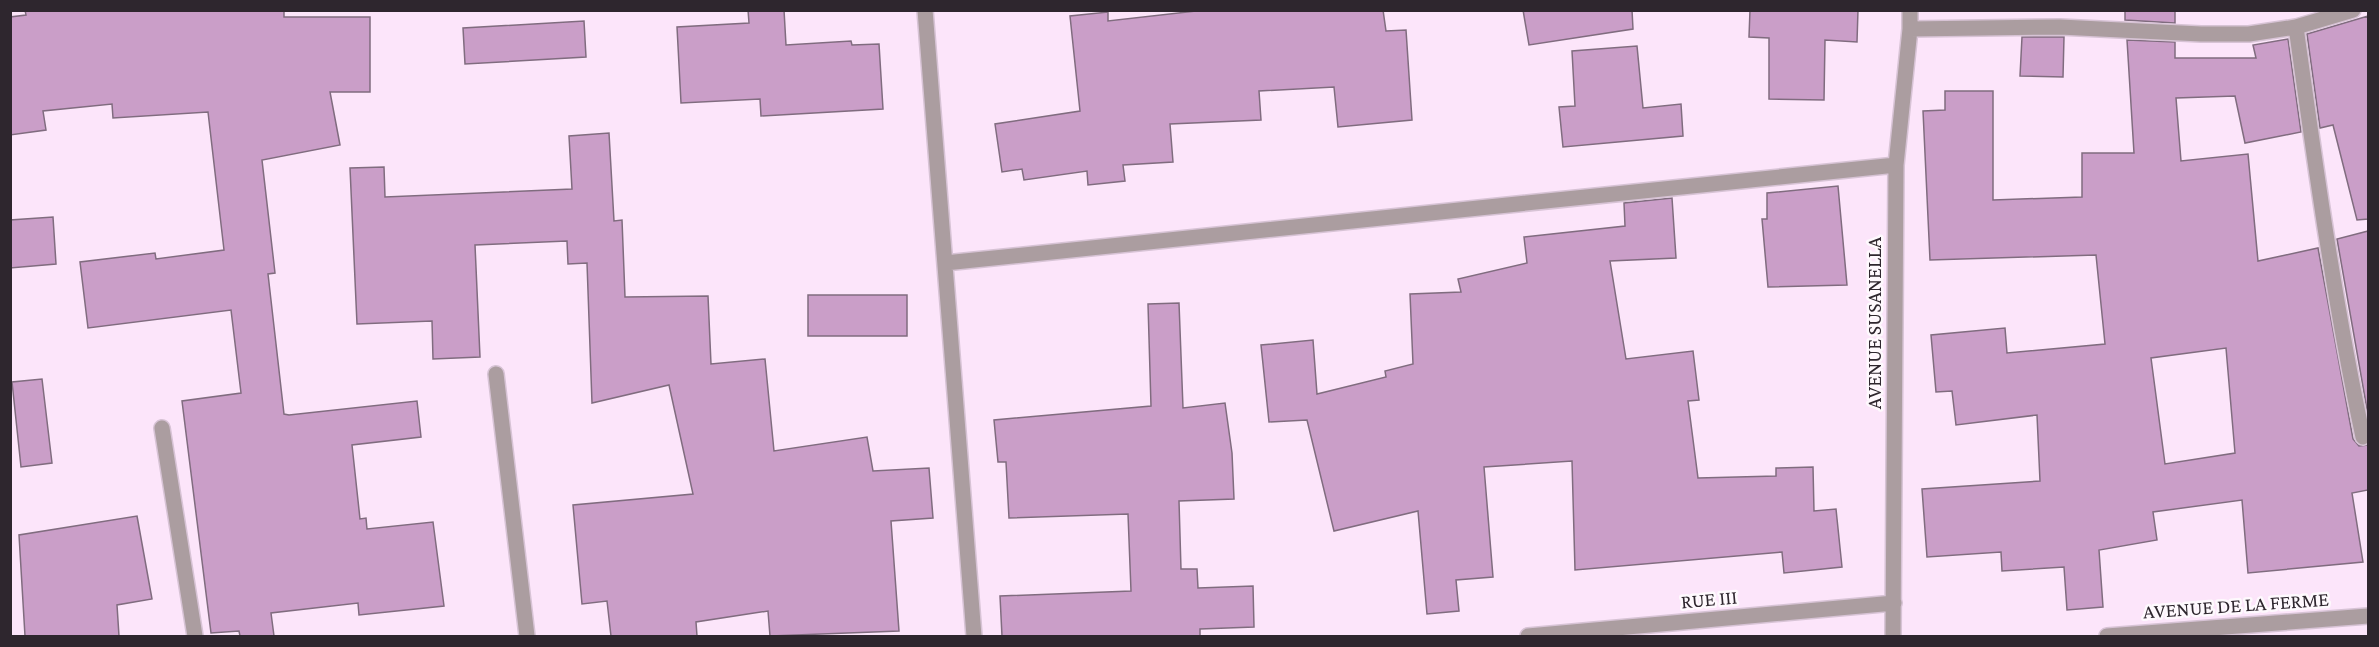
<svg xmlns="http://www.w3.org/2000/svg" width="2379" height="647" font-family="'Crimson Pro',serif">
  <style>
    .building { fill: #ca9ec8; stroke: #806c7f; stroke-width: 1.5; fill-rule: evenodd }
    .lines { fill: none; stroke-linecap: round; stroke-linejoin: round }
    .minor-casing { stroke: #d7c3d5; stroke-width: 18 }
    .minor { stroke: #ab9da0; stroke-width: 15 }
    .labels { text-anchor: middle; stroke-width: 5; stroke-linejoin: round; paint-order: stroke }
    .street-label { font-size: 20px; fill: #2e262e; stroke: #fef9fd }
  </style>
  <rect width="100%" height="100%" fill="#fce5fa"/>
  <path class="building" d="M25,10H284V17H370V92H330L340,145L262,160L275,273L268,274L284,414L289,415L417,401L421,437L352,445L360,519L366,518L367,529L433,522L444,606L359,615L358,603L271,613L274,636H240L239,631L211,633L182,401L241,393L231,310L88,328L80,262L155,253L156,259L224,250L208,112L113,118L112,104L43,111L46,130L10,135V17L26,15Z
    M748,10H784L786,45L851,41L852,45L879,44L883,109L761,116L760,99L681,103L677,27L749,23Z
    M1205,10H1383L1386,31L1406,30L1412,120L1338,127L1334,87L1259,91L1261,120L1170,124L1173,162L1123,165L1125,181L1088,185L1087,171L1024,180L1022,169L1002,172L995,124L1080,111L1070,16L1108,12V21Z
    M1523,10H1632L1633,29L1529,45Z
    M1750,10H1858L1857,42L1825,40L1824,100L1769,99V38L1749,37Z
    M2125,10H2175V23L2125,20Z
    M2368,16V219L2357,220L2333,125L2320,128L2307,34Z
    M584,21L586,57L465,64L463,28Z
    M2022,37H2064L2063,77L2020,76Z
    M2288,39L2301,132L2245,143L2235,96L2176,98L2181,161L2248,154L2258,261L2318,248L2353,439L2359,446L2368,445V490L2352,493L2363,562L2248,573L2242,500L2153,512L2157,540L2099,550L2103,607L2067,610L2064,567L2002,571L2001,552L1927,557L1922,489L2040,481L2037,415L1956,425L1952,391L1936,392L1931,335L2005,328L2007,353L2105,344L2096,255L1930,260L1923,111L1945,110V91H1993V200L2082,197V153H2134L2127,40L2175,42V58H2256L2253,45ZM2226,348L2235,453L2165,464L2151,358Z
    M1637,46L1643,108L1681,104L1683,136L1563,147L1559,107L1575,106L1572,51Z
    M609,133L614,221L622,220L625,297L708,296L711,364L765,359L774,451L867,437L873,471L929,468L933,518L891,521L899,631L770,636L768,611L696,622L697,636H611L607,601L582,604L573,505L693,494L669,385L592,403L587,263L568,264L567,241L475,245L480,357L433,359L432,321L357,324L350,168L384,167L385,197L572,189L569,136Z
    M1838,186L1847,285L1768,287L1762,219H1767V193Z
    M1672,198L1676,258L1610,261L1626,359L1693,351L1699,400L1688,401L1698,478L1776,476V468L1813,467L1814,511L1836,509L1842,567L1784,573L1782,552L1575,570L1572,461L1484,467L1493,577L1456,580L1459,611L1427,614L1418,511L1334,531L1307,420L1269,422L1261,345L1313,340L1317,394L1386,377L1385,371L1413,364L1410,294L1461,292L1458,279L1527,263L1524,237L1625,226L1624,203Z
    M53,217L56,264L10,268V220Z
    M2368,231V415L2337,239Z
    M808,295H907V336H808Z
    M1179,303L1183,408L1225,403L1232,453L1234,499L1179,501L1181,569H1197L1198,588L1253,586L1254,627L1200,629V636H1002L1000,596L1131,591L1128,514L1009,518L1006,462H998L994,420L1151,406L1148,304Z
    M42,379L52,463L21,467L12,382Z
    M137,516L152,599L117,605L119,636H25L19,535Z"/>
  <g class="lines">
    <defs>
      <path id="minor" d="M925,10L974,636
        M2296,27C2315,164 2334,301 2363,437
        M1910,29L2060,27L2201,34H2249L2296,27L2353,10
        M945,263L1896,165
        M496,374L527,636
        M162,428L195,636
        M1528,636L1894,603
        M1893,636L1896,165L1910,29V10
        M2107,636L2368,616"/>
    </defs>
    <use href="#minor" class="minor-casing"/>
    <use href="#minor" class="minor"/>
  </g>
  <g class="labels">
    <g class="street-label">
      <text transform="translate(1874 323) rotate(-90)" y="7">AVENUE SUSANELLA</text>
      <text transform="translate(1709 599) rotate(-5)" y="7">RUE III</text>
      <text transform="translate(2236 605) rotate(-4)" y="7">AVENUE DE LA FERME</text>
    </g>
  </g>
  <rect width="2379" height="647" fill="none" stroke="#2e262e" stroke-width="24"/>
</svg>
